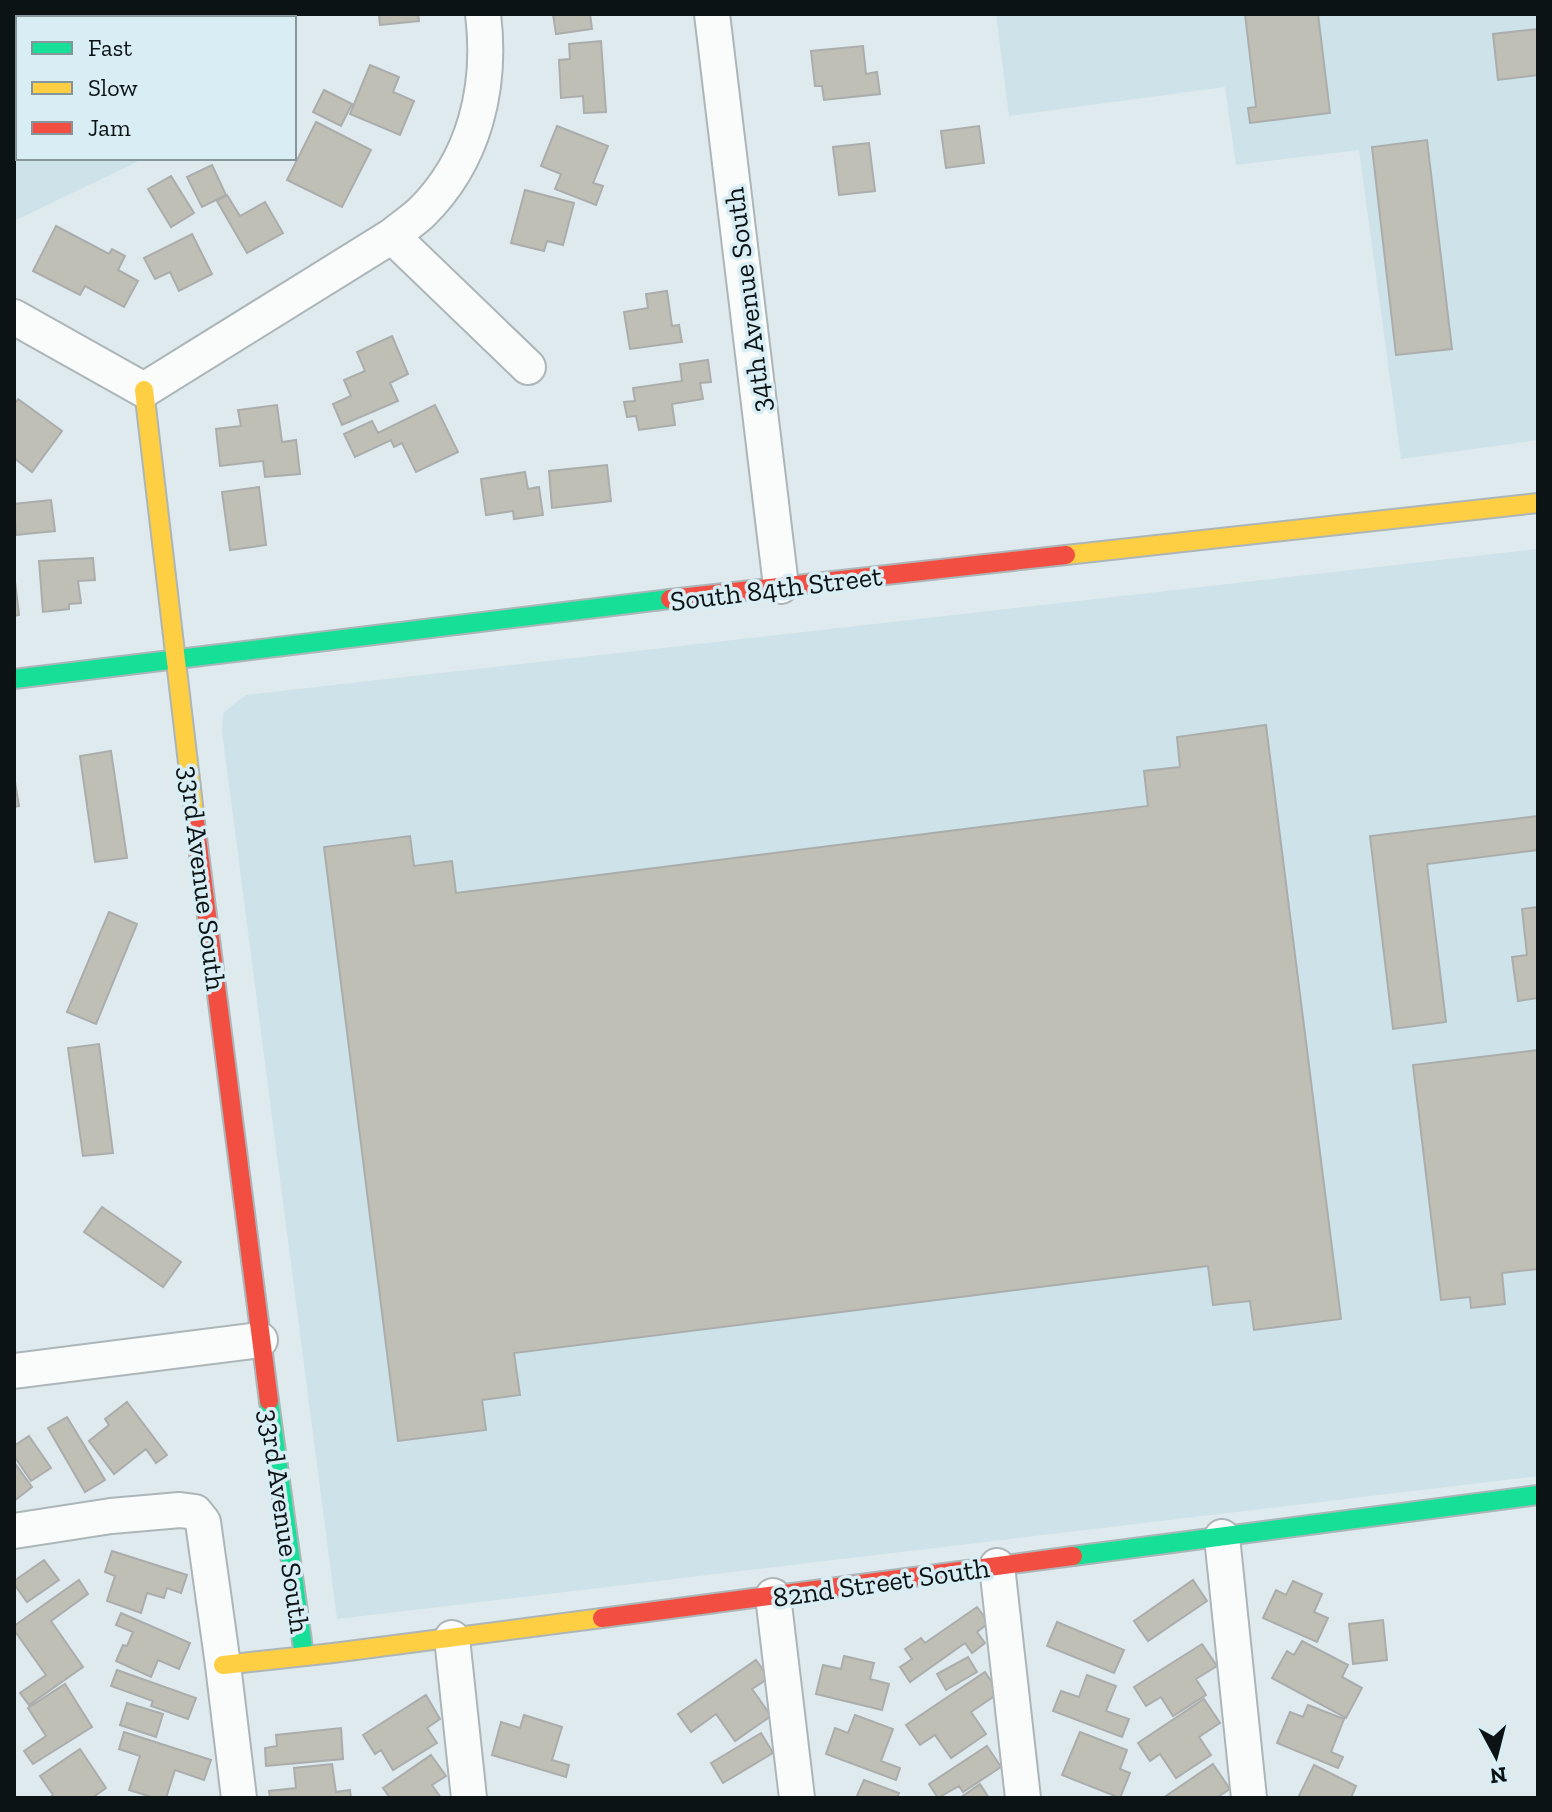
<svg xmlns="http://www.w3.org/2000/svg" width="1552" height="1812" font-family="'Zilla Slab',serif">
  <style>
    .built { fill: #cde2e9 }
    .building { fill: #c0bfb5; stroke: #aaadac; stroke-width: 2 }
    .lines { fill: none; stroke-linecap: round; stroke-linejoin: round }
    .street-casing { stroke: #acb5b8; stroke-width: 38 }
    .fast-casing { stroke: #acb5b8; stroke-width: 22 }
    .slow-casing { stroke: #acb5b8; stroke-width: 22 }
    .jam-casing { stroke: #acb5b8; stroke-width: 22 }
    .street { stroke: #fafcfc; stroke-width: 34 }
    .fast { stroke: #16e098; stroke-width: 18 }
    .slow { stroke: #ffcf43; stroke-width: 18 }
    .jam { stroke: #f24e42; stroke-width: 18 }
    .labels { text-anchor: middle; stroke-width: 7; stroke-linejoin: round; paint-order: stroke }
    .street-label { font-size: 28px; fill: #0c1315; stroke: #d9edf4 }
  </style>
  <rect width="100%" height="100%" fill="#dfeaee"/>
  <path class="built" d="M14,14H262L260,18H18V158H145L14,221Z
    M996,14H1538V440L1401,459L1359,150L1236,165L1225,87L1009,116Z
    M1538,549V1476L337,1619L222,731L223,713L246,695Z"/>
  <path class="building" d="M14,14H72V18H18V99L14,100Z
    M379,14H418L419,21L380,25Z
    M553,14H590L592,29L556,34Z
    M1245,14H1318L1330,113L1250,123L1248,108L1256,107Z
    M1538,29V75L1498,80L1493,34Z
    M601,41L606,112L584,113L583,96L561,98L559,60L570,59L569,44Z
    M863,46L866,74L877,72L880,94L824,100L822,86H815L811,51Z
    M370,65L399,77L393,92L414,101L400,135L350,114Z
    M324,90L352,104L341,126L313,112Z
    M316,122L371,150L342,207L287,180Z
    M557,126L608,146L593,183L603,186L596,205L555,189L561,174L541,166Z
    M979,126L984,163L946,168L941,131Z
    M1427,140L1452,349L1396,355L1372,147Z
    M869,143L875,191L839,195L833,147Z
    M212,165L226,195L202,207L187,177Z
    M171,176L194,213L171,227L148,189Z
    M525,190L574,203L563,245L547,241L544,251L511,243Z
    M227,195L240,216L265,202L283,233L247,253L217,201Z
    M56,226L109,254L112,249L125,256L118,270L138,281L124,307L85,286L80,295L33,271Z
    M192,234L212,274L179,291L170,272L155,279L144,258Z
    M667,291L672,326L679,325L682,342L630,349L624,312L648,308L646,294Z
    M392,336L408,374L390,383L398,401L342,425L333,404L351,396L344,380L365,371L357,352Z
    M708,360L711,382L700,383L703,399L672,404L675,425L639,430L636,416L627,417L624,402L635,401L633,388L682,381L680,364Z
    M18,399L62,431L32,472L14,458V404Z
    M277,405L282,442L296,440L300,474L265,477L263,461L220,466L216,429L241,426L238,410Z
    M435,405L458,452L416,472L402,443L394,447L391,440L355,457L344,434L372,421L378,433Z
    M607,465L611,501L552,508L549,471Z
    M525,472L528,489L539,487L543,515L514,519L513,511L486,515L481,479Z
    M259,487L266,545L230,550L222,492Z
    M51,500L55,531L16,535L14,504Z
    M93,558L95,580L78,581L81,603L69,604V609L43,612L39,561Z
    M14,573L19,615L14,616Z
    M1266,725L1341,1319L1254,1330L1250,1301L1213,1305L1208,1266L514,1353L520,1395L482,1400L486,1430L398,1441L324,847L410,836L414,866L452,861L456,893L1148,806L1144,771L1180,767L1177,737Z
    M111,751L127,858L95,862L80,756Z
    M14,776L19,806L14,807Z
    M1538,816V850L1427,864L1446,1022L1393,1029L1370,836Z
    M1538,907V998L1518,1001L1512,957L1527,955L1522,909Z
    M109,912L137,924L96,1024L67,1012Z
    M99,1044L113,1153L83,1156L68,1048Z
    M1538,1050V1269L1502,1273L1505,1304L1471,1308L1470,1297L1441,1300L1413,1065Z
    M102,1207L181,1262L163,1287L84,1232Z
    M127,1402L167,1455L156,1463L146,1449L114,1474L89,1441L109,1425L105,1419Z
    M67,1417L105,1480L85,1492L48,1428Z
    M29,1436L51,1468L31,1481L14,1456V1446Z
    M14,1462L32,1487L14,1501Z
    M112,1551L187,1575L181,1593L167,1588L164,1598L147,1593L141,1613L107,1601L115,1576L105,1572Z
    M44,1560L59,1580L27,1602L14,1584V1581Z
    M79,1580L88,1594L51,1621L83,1667L29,1705L20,1693L46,1675L14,1630V1626Z
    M1193,1580L1207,1601L1148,1641L1134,1621Z
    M1293,1581L1322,1594L1314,1612L1328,1618L1317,1642L1263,1618L1276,1590L1286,1595Z
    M977,1607L989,1623L977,1632L985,1643L972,1653L965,1643L910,1682L900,1667L912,1659L905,1649L921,1638L925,1643Z
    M121,1613L190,1643L179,1669L158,1660L151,1677L116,1661L123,1645L127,1646L133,1632L116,1625Z
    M1383,1620L1387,1660L1353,1664L1349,1624Z
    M1057,1622L1124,1650L1114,1673L1047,1646Z
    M1302,1641L1348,1665L1342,1677L1362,1688L1346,1718L1272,1678L1287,1651L1294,1655Z
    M1202,1644L1217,1666L1196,1679L1206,1695L1173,1716L1161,1697L1146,1706L1134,1687Z
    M844,1656L874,1663L870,1679L889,1684L882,1710L816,1694L823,1665L841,1669Z
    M968,1657L977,1672L946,1690L937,1674Z
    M756,1660L769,1678L752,1689L771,1716L735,1741L716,1714L691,1732L678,1714Z
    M117,1670L196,1698L188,1719L151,1706L153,1701L111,1686Z
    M985,1672L999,1693L971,1712L986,1734L951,1758L935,1735L920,1745L906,1725Z
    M1087,1675L1116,1686L1106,1711L1129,1719L1122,1737L1053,1711L1061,1691L1079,1697Z
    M65,1684L92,1727L33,1764L24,1751L46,1736L28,1708Z
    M426,1695L440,1719L427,1728L437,1743L393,1770L381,1750L375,1754L363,1735Z
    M1204,1699L1220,1723L1199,1737L1211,1755L1176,1778L1160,1754L1150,1761L1138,1743Z
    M127,1703L163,1714L156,1737L120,1725Z
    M1308,1705L1344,1719L1331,1752L1343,1757L1338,1768L1277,1743L1290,1712L1303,1717Z
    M524,1715L562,1727L552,1760L569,1765L566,1777L492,1755L501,1722L520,1728Z
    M855,1715L893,1729L881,1761L900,1768L896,1780L826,1754L835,1728L848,1733Z
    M341,1728L343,1759L266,1766L265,1748L277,1746L276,1735Z
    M124,1732L211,1760L204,1780L175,1770L166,1798H155L129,1790L140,1756L119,1749Z
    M1080,1732L1127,1750L1120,1769L1130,1773L1120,1798L1062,1775Z
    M761,1733L773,1753L723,1783L711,1763Z
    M987,1746L1001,1767L963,1792L959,1786L938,1798L929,1784Z
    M80,1749L106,1788L92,1798H49L53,1795L40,1776Z
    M431,1755L446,1776L432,1785L441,1798H390L383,1788Z
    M332,1764L336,1792L350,1790L351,1798H270L269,1791L296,1788L294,1768Z
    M1213,1764L1230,1789L1216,1798H1163Z
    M1314,1765L1356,1786L1351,1798H1298Z
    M864,1780L899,1793L897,1798H856Z
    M980,1784L989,1798H960Z"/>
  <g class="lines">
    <defs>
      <path id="street" d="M712,14L781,586
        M392,236L528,367
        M14,317L144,390L392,236C402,228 412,221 421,213C475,160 492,87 483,14
        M14,1371L260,1340
        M14,1531L111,1516L180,1510L195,1512L203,1522L223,1665L239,1798
        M1222,1537L1249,1798
        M997,1566L1023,1798
        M773,1596L797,1798
        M452,1638L469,1798"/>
      <path id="fast" d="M14,679L670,599
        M269,1401L304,1656
        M1073,1556L1538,1495"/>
      <path id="slow" d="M144,390L195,822
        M1066,555L1538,503
        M223,1665L333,1653L602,1618"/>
      <path id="jam" d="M670,599L1066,555
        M195,822L269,1401
        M602,1618L1073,1556"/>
    </defs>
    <use href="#street" class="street-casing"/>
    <use href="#fast" class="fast-casing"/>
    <use href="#slow" class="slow-casing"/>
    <use href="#jam" class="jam-casing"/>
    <use href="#street" class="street"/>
    <use href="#fast" class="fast"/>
    <use href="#slow" class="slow"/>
    <use href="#jam" class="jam"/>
  </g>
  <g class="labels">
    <g class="street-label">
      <text transform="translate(747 300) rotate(-97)" y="10">34th Avenue South</text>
      <text transform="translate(776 588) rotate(-7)" y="10">South 84th Street</text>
      <text transform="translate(203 878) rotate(83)" y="10">33rd Avenue South</text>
      <text transform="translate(285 1521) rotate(82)" y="10">33rd Avenue South</text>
      <text transform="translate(881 1582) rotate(-8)" y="10">82nd Street South</text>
    </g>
  </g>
  <rect width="1552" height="1812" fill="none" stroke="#0c1315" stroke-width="32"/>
  <rect x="16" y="16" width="280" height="144" fill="#d9edf4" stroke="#87969b" stroke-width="2"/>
  <rect x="32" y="42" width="40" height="12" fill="#16e098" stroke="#87969b" stroke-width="2"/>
  <text x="88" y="56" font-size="24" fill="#0c1315">Fast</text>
  <rect x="32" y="82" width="40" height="12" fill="#ffcf43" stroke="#87969b" stroke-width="2"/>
  <text x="88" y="96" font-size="24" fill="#0c1315">Slow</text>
  <rect x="32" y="122" width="40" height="12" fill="#f24e42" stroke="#87969b" stroke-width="2"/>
  <text x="88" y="136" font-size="24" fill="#0c1315">Jam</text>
  <g transform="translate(1496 1756) rotate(173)" stroke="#d9edf4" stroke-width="6" paint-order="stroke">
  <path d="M0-6L14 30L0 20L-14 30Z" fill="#0c1315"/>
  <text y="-12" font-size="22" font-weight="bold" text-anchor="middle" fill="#0c1315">N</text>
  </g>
</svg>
